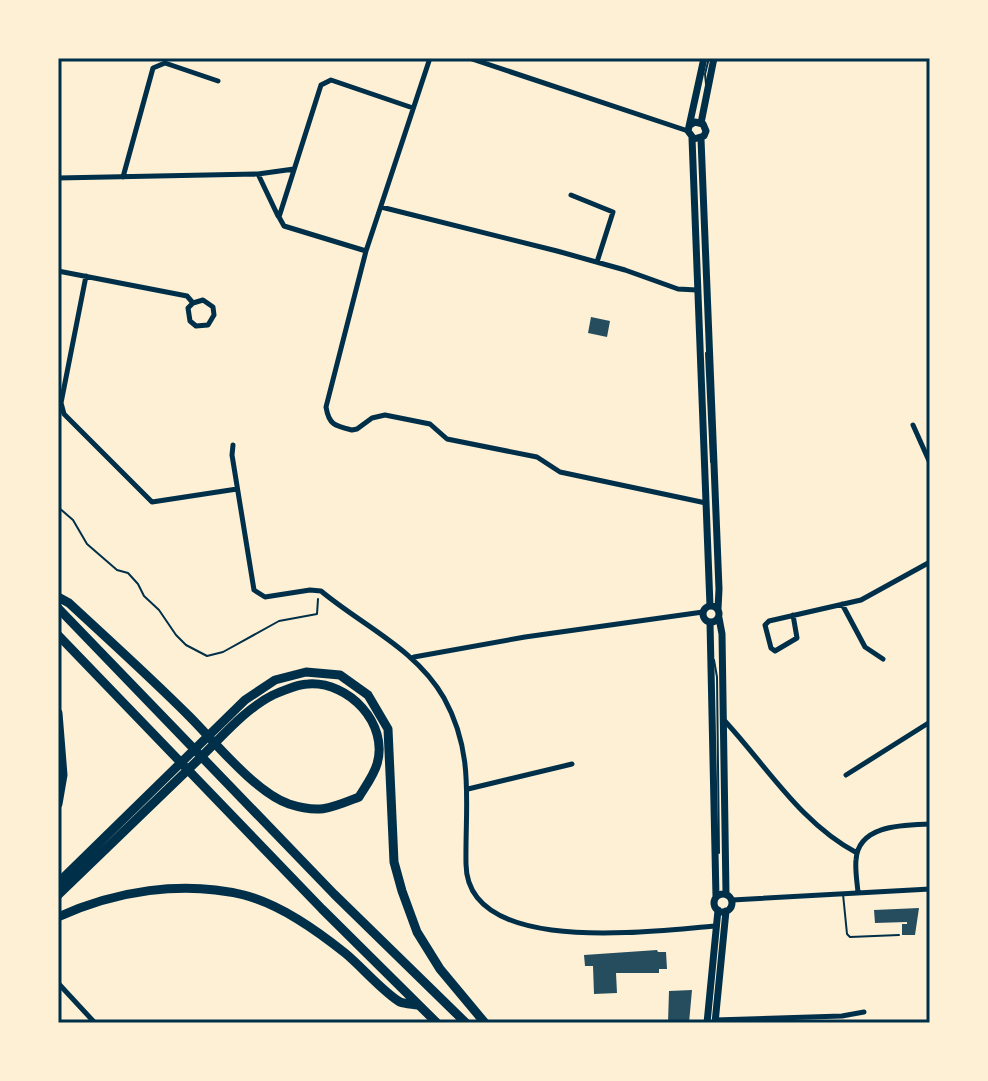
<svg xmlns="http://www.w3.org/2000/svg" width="988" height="1081" font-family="Barlow,sans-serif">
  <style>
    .building { fill: #264d5e }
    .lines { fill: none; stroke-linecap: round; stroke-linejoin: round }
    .path { stroke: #003049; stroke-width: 2 }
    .service { stroke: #003049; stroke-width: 2 }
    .minor { stroke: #003049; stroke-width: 5 }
    .secondary { stroke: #003049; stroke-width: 7 }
    .motorway { stroke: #003049; stroke-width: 9 }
    .neatline { fill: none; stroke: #003049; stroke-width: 3 }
  </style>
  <rect width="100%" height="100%" fill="#fdf0d5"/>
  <path class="building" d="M591,317L610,321L607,337L588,333Z
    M919,908L915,935H902V924H907V922L875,923L874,910Z
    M657,950L658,952H666L667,969H659V973H616L617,993L594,994L593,966H585L584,955Z
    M692,990L689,1023H668L669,991Z"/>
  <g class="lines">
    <path class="path" d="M58,507L73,520L87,544L117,570L128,573L138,584L144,596L159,610L176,635L186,645L207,656L223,652L279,621L317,614L318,599"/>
    <path class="service" d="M706,84L705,74L709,58
      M706,353L711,462
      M714,660L717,677L719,853
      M843,894L847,934L850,937L899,935"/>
    <path class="minor" d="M430,58L366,251L326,407C329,425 335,426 352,430L357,429L372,418L385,415L430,424L447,439L537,457L560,472L706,503
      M430,58H438
      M469,58L688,131
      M258,174L278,216
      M123,177L153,68L165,63L218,81
      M58,178L258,174L294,169
      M571,195L613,212L597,262
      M381,207L557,251L625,270L678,289L697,290
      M366,251L284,226L279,217L321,85L331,80L413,108
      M58,271L187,296L193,303L203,300L213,307L214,315L208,325L196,326L190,321L188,308L193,303
      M86,276L61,403L64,414L152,502L237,489
      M913,425L930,463
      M233,445L232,455L254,590L265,597L310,590L321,591C363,626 416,649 444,698C475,754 465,803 466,864C467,958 656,930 716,926
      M842,604L865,647L883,659
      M793,615L797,638L775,651L771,648L765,625L769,621L861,600L930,562
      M414,657L525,637L703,612
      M723,719C766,765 800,823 857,853
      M846,775L930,722
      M468,789L572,764
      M858,892C857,882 855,870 856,860C858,824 905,825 930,824
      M732,900L930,889
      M58,983L95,1023
      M715,1020L842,1016L864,1012"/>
    <path class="secondary" d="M701,123L714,58
      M690,125L695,122L703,124L706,131L704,136L694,139L688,131L704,58
      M692,138L710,606
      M701,139L719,589L718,609
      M703 614a8 8 0 1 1 16 0a8 8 0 1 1-16 0Z
      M719,618L722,634L726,894
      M710,622L716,897
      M714 903a9 9 0 1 1 18 0a9 9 0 1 1-18 0Z
      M707,1023L718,910
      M715,1023L726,911"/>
    <path class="motorway" d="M58,597L69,603C109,640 150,677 189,716C215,742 255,792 289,804C320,814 331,808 359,797C365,787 374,775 377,764C389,724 349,681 308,684C298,684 282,691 273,695C245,709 222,737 199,759C152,804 105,850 58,895
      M58,608L334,894L466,1023
      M58,635L322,909L437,1023
      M58,713L63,775L58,804
      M58,883L245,700L275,680L306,672L340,675L368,695L388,729L394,862L402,891L417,932L440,969L485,1023
      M58,917C115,891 182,880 244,895C281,905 316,930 345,953C361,966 383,992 400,1002C405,1004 413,1004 418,1005"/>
  </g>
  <rect width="988" height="1081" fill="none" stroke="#fdf0d5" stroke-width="120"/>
  <rect x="60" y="60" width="868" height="961" class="neatline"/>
</svg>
